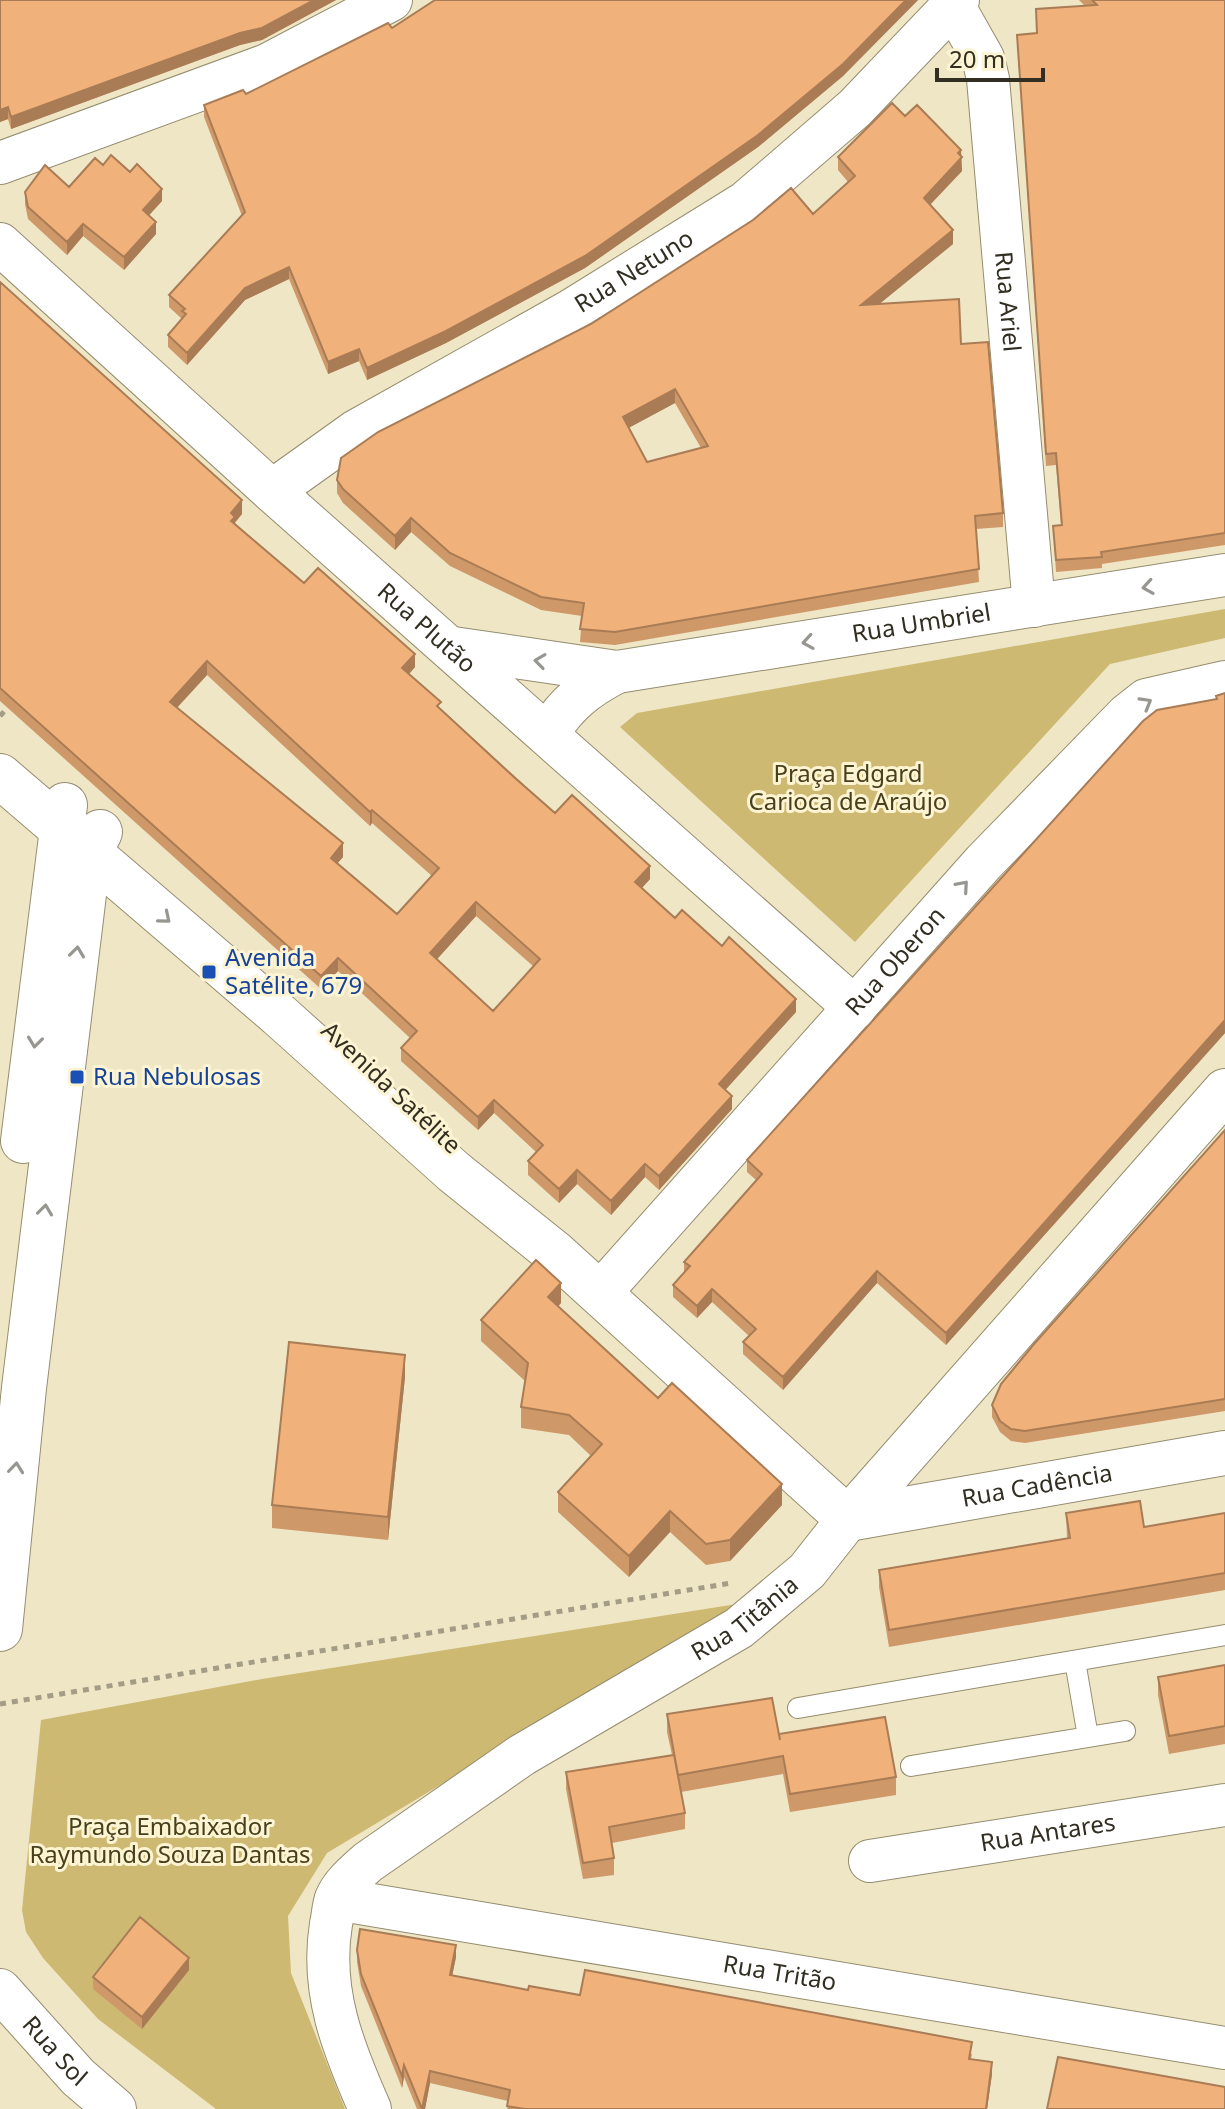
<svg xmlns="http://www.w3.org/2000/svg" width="1225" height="2109" font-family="'Noto Sans',sans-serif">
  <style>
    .green { fill: #cdb972 }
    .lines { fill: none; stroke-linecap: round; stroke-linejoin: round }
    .lane-casing { stroke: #958d6f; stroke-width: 22 }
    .street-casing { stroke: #958d6f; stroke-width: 44 }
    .secondary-casing { stroke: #958d6f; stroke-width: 46 }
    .path { stroke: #a49d85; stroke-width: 5; stroke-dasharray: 6 6; stroke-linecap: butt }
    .lane { stroke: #fff; stroke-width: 20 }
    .street { stroke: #fff; stroke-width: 42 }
    .secondary { stroke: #fff; stroke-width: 44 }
    .wall { fill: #cf9869; fill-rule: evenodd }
    .shaded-wall { fill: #a97c55 }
    .building { fill: #f1b17a; stroke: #a97c55; stroke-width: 2; fill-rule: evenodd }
    .oneway { stroke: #989690 }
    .transit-dot { fill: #1a4fb4; stroke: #fdf4d3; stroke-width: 3 }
    .labels { text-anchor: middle; stroke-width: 6; stroke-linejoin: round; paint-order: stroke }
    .street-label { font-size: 24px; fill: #322e22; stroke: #fdf4d3 }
    .park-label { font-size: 24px; fill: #483f1c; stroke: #fdf4d3 }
    .transit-label { font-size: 24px; fill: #164399; stroke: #fdf4d3; text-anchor: start }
  </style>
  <rect width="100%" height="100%" fill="#efe6c6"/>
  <path class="green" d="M1225,609V638L1110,664L855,942L620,727L637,713Z
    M743,1603L327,1853L288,1916L291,1973L345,2109H216L98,2019L43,1958L26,1932L22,1910L41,1720L262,1679Z"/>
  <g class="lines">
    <defs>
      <path id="lane" d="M1075,1661L1088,1737
        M798,1708L1225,1635
        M911,1766L1125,1731"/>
      <g id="street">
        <path id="s1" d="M953,5L983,58L988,79L1034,606"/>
        <path d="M0,163L267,65L391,0"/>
        <path id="s2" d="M0,244L272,491L855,1008"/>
        <path id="s3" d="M272,491L356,431L570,311L746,202L855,108L958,0"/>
        <path id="s4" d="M453,648L617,672L1225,575"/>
        <path d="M548,733C567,703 586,688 617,672"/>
        <path id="s5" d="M600,1293L984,862L1127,715L1146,700L1225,682"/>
        <path id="s6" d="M870,1861L1225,1805"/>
        <path id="s7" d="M336,1899L1225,2048"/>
        <path id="s8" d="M0,1990L78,2077L115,2109"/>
        <path id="s9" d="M370,2109C343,2048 320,1991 331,1924C333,1916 333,1906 336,1899C341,1885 357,1872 368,1862L522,1755L739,1628L807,1571L848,1519"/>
      </g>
      <g id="secondary">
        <path d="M0,776L279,1015L454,1172L556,1254L848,1519"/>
        <path d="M23,1141L65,805"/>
        <path d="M848,1519L1225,1091"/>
        <path id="s10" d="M848,1519L1225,1453"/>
        <path d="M0,1629L24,1388L89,853L100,832"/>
      </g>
    </defs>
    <use href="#lane" class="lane-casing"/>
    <use href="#street" class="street-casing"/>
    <use href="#secondary" class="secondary-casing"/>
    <path class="path" d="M0,716L10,705
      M0,1704L731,1583"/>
    <use href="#lane" class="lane"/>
    <use href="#street" class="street"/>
    <use href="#secondary" class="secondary"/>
  </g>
  <path class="wall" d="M0,0H336L262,40L240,45L11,129L8,119L0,122Z
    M435,0H918L843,76L758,147L585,268L446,343L367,380L359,361L328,374L289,279L245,300L187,365L168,347V335L182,319L169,307V295L242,216L204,117V105L246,94L392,28Z
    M1079,0H1225V545L1102,564V568L1056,572L1053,526L1061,525L1056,465L1046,466L1017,35L1036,33V9L1085,6Z
    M905,116L961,156L962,171L930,205L953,244L879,304L961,344L1003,513V527L976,529L979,582L615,645L580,642L582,616L541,610L450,566L411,532L395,550L343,503L337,493V480L813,214L848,182L838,170V157ZM675,403L701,448L647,462L628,428Z
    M103,165L162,201L149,215L156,234L124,270L83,236L67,255L28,219L25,204V192L69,187Z
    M0,282L242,514L235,523L304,583L415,667L409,674L441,709L555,813L650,879L641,888L675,918L796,1012L725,1090L732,1109L659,1190L645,1177L611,1215L577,1184L559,1203L528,1175V1161L536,1152L494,1113L478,1130L401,1061V1048L410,1038L338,971L321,989L0,701ZM207,675L370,826L372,823L432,876L397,914L337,863L343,857L177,708ZM476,916L533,966L493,1011L437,959Z
    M1225,693V1033L946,1345L877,1283L783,1390L743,1354V1342L749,1336L712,1302L697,1318L673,1297V1285L684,1272V1262L756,1180L747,1172V1160L1216,699V696Z
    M1225,1130V1411L1025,1443L1011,1441L1000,1432L992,1417V1405Z
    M561,1303L558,1306L658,1398L782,1505L730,1561L706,1565L670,1532L629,1577L558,1512V1492L591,1456L569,1435L521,1428V1407L525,1381L481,1341V1320Z
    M405,1377L388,1540L272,1528V1505Z
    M1066,1513L1144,1527L1225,1513V1590L889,1647L879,1587V1570L1067,1538Z
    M1225,1665V1744L1169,1754L1158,1695V1677Z
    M667,1714L779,1735L896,1777V1795L790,1812L783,1774L681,1792L685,1813V1829L612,1843L614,1858V1875L583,1879L566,1789V1772L672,1755L667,1732Z
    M357,1950L456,1957L452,1975L528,1990L580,1995L972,2054L971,2059L992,2074L987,2109H507L508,2101L430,2083L425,2109H417L404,2077L402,2088L361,1986L357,1962Z
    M189,1970L142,2029L93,1989V1977Z"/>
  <path class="shaded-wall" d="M314,0H336L262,40L240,45L11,129V117Z
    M906,0H918L843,76L758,147L585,268L446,343L367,380V368Z
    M8,107V119L0,122V110Z
    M961,150L962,171L924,211V198Z
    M162,189V201L143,222V210Z
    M156,222V234L124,270V257Z
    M83,224V236L67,255V242Z
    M953,230V244L861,319V305Z
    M289,267V279L245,300L187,365V353L245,288Z
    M359,349V361L328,374V362Z
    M675,389V403L623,431V417Z
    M242,500V514L235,522V530L231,534V513Z
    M411,518V532L395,550V536Z
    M415,654V667L402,682V668Z
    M207,661V675L170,715V702Z
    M372,810V823L370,826V812Z
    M343,843V857L331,871V858Z
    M650,866V879L635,896V882Z
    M476,902V916L430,967V953Z
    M338,958V971L321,989V976Z
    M796,999V1012L719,1097V1084Z
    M1225,1020V1033L946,1345V1333Z
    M732,1096V1109L659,1190V1176Z
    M494,1100V1113L478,1130V1117Z
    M645,1164V1177L611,1215V1201Z
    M577,1170V1184L559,1203V1189Z
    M877,1271V1283L783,1390V1377Z
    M561,1283V1303L548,1318V1297Z
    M712,1289V1302L697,1318V1306Z
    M405,1355V1377L388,1540V1517Z
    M782,1484V1505L730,1561V1540Z
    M670,1511V1532L629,1577V1556Z
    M456,1945V1957L450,1987V1975Z
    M189,1958V1970L142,2029V2017Z
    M992,2062V2074L987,2109H986Z
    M404,2065V2077L402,2088V2076Z
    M430,2071V2083L425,2109H423Z"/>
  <path class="building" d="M0,0H314L262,28L240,33L11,117L8,107L0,110Z
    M435,0H906L843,64L758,135L585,256L446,331L367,368L359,349L328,362L289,267L245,288L187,353L168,335L186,314L182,311L185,309L169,295L245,212L204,105L243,90L246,94L388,23L392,28Z
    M1092,0H1225V533L1101,552L1102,557L1056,560L1053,526L1062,525L1056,453L1046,454L1017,35L1037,33L1036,9L1097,5Z
    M892,103L905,116L917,105L961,150L958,153L962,157L924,198L953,230L861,305L959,299L961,344L988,342L1003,513L975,516L979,569L615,632L580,629L584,603L541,597L450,553L411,518L395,536L343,489L337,480L341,458L378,432L591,324L753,220L791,188L813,214L855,176L838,157ZM675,389L708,446L647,462L623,417Z
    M111,155L130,172L137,164L162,189L143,210L156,222L124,257L83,224L67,242L28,207L25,192L45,165L69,187L95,158L103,165Z
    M0,282L242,500L231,513L235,517L231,521L304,583L318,568L415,654L402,668L441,702L437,706L515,778L555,813L572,795L650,866L635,882L675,918L682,910L722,946L729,937L796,999L719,1084L732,1096L659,1176L645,1164L611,1201L577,1170L559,1189L528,1161L543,1145L494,1100L478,1117L401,1048L417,1031L338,958L321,976L0,688ZM207,661L370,812L372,810L439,868L397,914L331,858L343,843L170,702ZM476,902L540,959L493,1011L430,953Z
    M1225,693V1020L946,1333L877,1271L783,1377L743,1342L756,1329L712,1289L697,1306L673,1285L690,1266L684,1262L762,1174L747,1160L1143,721L1157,710L1217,699L1216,696Z
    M1225,1130V1399L1025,1431L1011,1429L1000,1421L992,1405L1001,1384L1034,1344Z
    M536,1260L561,1283L548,1297L658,1398L672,1383L782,1484L730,1540L706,1544L670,1511L629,1556L558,1492L602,1444L569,1415L521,1407L528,1363L481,1320Z
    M289,1342L405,1355L388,1517L272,1505Z
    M1140,1501L1144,1527L1225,1513V1573L889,1630L879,1570L1070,1538L1066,1513Z
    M1225,1665V1726L1169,1736L1158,1677Z
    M772,1698L780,1740L779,1734L885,1717L896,1777L790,1794L783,1756L678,1775L667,1714Z
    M674,1755L685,1813L609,1827L614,1858L583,1863L566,1772Z
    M140,1917L189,1958L142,2017L93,1977Z
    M360,1929L456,1945L450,1975L503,1985L528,1990L529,1986L580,1995L585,1970L972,2042L969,2059L992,2062L986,2109H525L507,2106L510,2090L430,2071L422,2109L404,2065L402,2076L361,1974L357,1950Z
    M1058,2057L1225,2087V2109H1047Z"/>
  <defs><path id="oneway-chevron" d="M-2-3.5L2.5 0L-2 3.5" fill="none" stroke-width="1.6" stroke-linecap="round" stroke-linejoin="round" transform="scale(2)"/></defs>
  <g class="oneway">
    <use href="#oneway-chevron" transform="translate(1148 587) rotate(171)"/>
    <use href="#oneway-chevron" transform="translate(808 642) rotate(171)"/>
    <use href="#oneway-chevron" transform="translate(540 661) rotate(-172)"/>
    <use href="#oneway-chevron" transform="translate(1146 703) rotate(-30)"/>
    <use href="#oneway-chevron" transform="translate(963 886) rotate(-49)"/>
    <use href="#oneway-chevron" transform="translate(165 918) rotate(40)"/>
    <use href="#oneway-chevron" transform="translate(77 952) rotate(-83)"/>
    <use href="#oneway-chevron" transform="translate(35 1042) rotate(97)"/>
    <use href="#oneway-chevron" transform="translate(45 1210) rotate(-83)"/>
    <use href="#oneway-chevron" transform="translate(16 1468) rotate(-84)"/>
  </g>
  <g class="transit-dot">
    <rect x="201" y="964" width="16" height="16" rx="4"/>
    <rect x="69" y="1069" width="16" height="16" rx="4"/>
  </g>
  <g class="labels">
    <g class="street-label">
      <text dy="8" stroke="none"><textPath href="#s3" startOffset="424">Rua Netuno</textPath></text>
      <text dy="8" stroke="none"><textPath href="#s1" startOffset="306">Rua Ariel</textPath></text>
      <text dy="8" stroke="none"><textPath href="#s4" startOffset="474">Rua Umbriel</textPath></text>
      <text dy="8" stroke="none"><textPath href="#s2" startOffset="574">Rua Plutão</textPath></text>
      <text dy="8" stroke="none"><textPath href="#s5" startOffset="444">Rua Oberon</textPath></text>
      <text transform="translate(391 1088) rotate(43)" y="8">Avenida Satélite</text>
      <text dy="8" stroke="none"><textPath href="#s10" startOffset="192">Rua Cadência</textPath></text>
      <text dy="8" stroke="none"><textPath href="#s9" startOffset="716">Rua Titânia</textPath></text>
      <text dy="8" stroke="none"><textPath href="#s6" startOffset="180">Rua Antares</textPath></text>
      <text dy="8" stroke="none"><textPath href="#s7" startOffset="450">Rua Tritão</textPath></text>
      <text dy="8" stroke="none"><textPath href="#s8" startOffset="82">Rua Sol</textPath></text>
    </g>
    <g class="park-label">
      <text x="848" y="782">Praça Edgard<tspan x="848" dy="28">Carioca de Araújo</tspan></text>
      <text x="170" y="1835">Praça Embaixador<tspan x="170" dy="28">Raymundo Souza Dantas</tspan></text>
    </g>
    <g class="transit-label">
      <text x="225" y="966">Avenida<tspan x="225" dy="28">Satélite, 679</tspan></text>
      <text x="93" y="1085">Rua Nebulosas</text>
    </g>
  </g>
  <path d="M937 68v12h106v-12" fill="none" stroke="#322e22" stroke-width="4"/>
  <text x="949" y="68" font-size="24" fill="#322e22" stroke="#fdf4d3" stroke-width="6" paint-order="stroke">20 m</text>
</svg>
